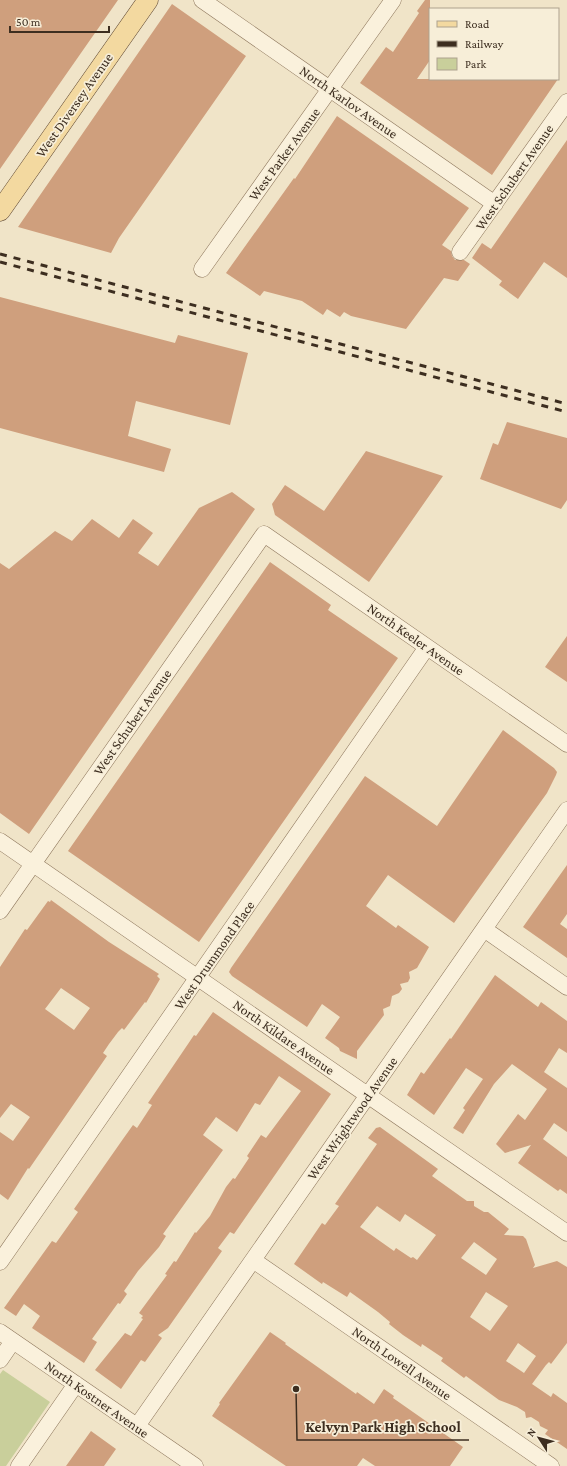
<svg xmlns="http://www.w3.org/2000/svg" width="567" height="1466" font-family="'Crimson Pro',serif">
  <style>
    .green { fill: #c9cf9b }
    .building { fill: #cf9f7d; fill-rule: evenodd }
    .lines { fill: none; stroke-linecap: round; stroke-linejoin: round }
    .minor-casing { stroke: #8d765c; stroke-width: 17 }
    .major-casing { stroke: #5b4430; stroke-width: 21 }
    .minor { stroke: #faf1dc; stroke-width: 16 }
    .major { stroke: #f3d9a0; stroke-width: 20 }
    .rail { stroke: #3d2e20; stroke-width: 3; stroke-dasharray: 7 7; stroke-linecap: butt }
    .labels { text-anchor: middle; stroke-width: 3.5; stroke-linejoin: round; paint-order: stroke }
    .street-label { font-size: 14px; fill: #3d2e20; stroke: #f7eed8 }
    .leader { fill: none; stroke: #3d2e20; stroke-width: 1.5 }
    .callout-dot { fill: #3d2e20; stroke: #f7eed8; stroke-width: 1.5 }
    .callout-label { font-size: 15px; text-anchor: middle; font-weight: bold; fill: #3d2e20; stroke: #f7eed8; stroke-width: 3.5; stroke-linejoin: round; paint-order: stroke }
  </style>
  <rect width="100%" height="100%" fill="#f0e4c8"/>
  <path class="green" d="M3,1370L50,1402L6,1466H0V1374Z"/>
  <path class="building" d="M0,0H118L0,169Z
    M425,0H430V60L417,79H558L492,175L360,83L386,47L393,52L419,13L417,11Z
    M172,4L246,56L119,238L111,253L18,227Z
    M337,116L469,208L442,245L451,251L452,256L455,260H464L470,264L458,281L444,278L406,329L351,316L344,312L340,317L327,309L323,315L302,301L264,291L260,296L226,273L294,178L295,179Z
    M567,140V278L544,262L518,299L499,285L502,281L472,258L482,243L491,249Z
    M0,297L175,343L178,335L248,353L230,425L136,401L128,436L171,449L164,472L0,428Z
    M507,422L567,438V500L561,509L480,479L493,443L498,445Z
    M366,451L443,476L369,582L275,515L272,504L285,485L324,511Z
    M232,492L255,509L29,834L0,813V563L9,569L55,531L72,541L92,519L119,538L133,519L153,533L138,553L158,566L199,508Z
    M270,562L331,605L328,610L398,658L199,942L68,851Z
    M567,636V682L545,667Z
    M503,730L554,768L557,772L556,775L547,793L454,923L388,875L366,906L396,928L398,925L429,947L417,968L409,972L410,978L408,982L400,984L402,989L399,993L392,996L390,1006L383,1009L384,1015L357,1051V1059L340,1051L339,1048L325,1038L340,1017L322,1004L307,1027L232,976L229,972L231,968L365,776L437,826Z
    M567,865V914L560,924L567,929V958L523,927Z
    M51,900L109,942L159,974L157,976L160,979L146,1003L145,1002L124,1030L122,1028L118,1032L109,1044L103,1053L107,1056L29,1169L28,1168L8,1200L0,1194V1132L13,1141L30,1117L11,1104L0,1118V967L25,929L27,930L48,901L50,902ZM61,988L90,1008L74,1030L45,1009Z
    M495,975L538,1007L541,1002L567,1021V1053L559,1048L544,1072L567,1088V1132L554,1123L543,1139L567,1157V1194L560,1189L558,1191L518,1163L531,1145L505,1153L496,1144L518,1114L525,1120L547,1089L512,1064L494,1084L463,1134L453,1128L465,1110L463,1108L483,1079L466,1068L434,1115L407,1095L421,1072L424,1074L450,1038L451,1039Z
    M213,1012L331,1094L234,1234L230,1232L218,1248L222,1251L168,1328L158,1335L162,1338L145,1362L141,1360L121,1389L95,1370L125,1333L131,1336L143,1319L141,1318L143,1316L139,1313L167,1275L165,1274L174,1261L176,1262L195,1232L196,1233L210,1216L226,1187L233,1178L235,1179L249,1158L247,1156L261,1135L266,1138L301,1091L279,1076L260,1105L255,1103L237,1132L216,1117L203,1135L223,1150L163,1234L166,1236L159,1247L138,1271L124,1291L127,1294L120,1304L118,1303L92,1339L97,1342L84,1363L32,1328L40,1316L24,1304L16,1316L4,1308L52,1241L56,1243L78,1212L74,1209L123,1139L133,1125L137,1128L152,1105L148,1103L188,1044L194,1035L196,1036Z
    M380,1127L438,1169L432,1176L467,1201H474V1206L484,1212H488L509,1229L504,1235L523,1236L526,1239L535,1265L533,1268L557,1261L567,1267V1343L551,1364L549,1362L546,1365L532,1384L551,1397L553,1393L567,1403V1449L545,1434L548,1430L540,1426L539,1422L531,1417L526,1418L525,1412L517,1407L499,1400L466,1376L464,1378L441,1361L443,1358L422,1344L421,1347L403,1335L389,1324L390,1322L378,1312L350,1292L347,1297L323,1282L322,1284L294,1264L322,1223L325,1225L339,1206L335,1204L377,1144L368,1138L376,1128ZM377,1206L400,1222L405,1214L436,1235L417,1260L413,1257L411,1258L396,1248L394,1251L360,1227ZM474,1242L497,1259L486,1275L461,1258ZM486,1292L508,1306L490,1331L470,1317ZM518,1343L536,1356L524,1373L506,1361Z
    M270,1332L286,1343L285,1344L356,1394L357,1392L374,1404L384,1389L394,1396L393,1398L463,1447L450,1466H375L363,1458L357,1466H286L212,1416L220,1404L219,1403Z
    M91,1431L116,1449L104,1466H66Z"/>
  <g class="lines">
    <defs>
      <path id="minor" d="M202,0L495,204
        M460,252L567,102
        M202,269L393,0
        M0,841L567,1233
        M0,911L264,534L567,744
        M484,929L567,987
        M253,1260L551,1466
        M0,1262L427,647
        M0,1332L195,1466
        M0,1360L13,1341
        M137,1426L567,810
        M19,1466L76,1384"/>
      <path id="major" d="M0,211L148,0"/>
    </defs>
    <use href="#minor" class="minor-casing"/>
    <use href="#major" class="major-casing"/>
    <use href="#minor" class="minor"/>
    <use href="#major" class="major"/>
    <path class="rail" d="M0,254L567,404
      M0,262L567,412"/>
  </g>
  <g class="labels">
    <g class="street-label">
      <text transform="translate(349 102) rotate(35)" y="5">North Karlov Avenue</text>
      <text transform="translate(74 105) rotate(-55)" y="5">West Diversey Avenue</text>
      <text transform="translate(284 154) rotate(-54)" y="5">West Parker Avenue</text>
      <text transform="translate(514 177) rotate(-55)" y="5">West Schubert Avenue</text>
      <text transform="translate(416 639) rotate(35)" y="5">North Keeler Avenue</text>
      <text transform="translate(132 722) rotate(-55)" y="5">West Schubert Avenue</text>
      <text transform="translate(214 955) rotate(-55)" y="5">West Drummond Place</text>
      <text transform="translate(284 1037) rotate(35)" y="5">North Kildare Avenue</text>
      <text transform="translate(352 1118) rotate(-55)" y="5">West Wrightwood Avenue</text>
      <text transform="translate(402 1363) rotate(35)" y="5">North Lowell Avenue</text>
      <text transform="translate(97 1399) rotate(35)" y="5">North Kostner Avenue</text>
    </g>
  </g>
  <path class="leader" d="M296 1389L297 1440H469"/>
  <circle class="callout-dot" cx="296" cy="1389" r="4"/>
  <g class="callout-label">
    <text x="383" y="1432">Kelvyn Park High School</text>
  </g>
  <rect x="429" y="8" width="130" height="72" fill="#f7eed8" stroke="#ada18e"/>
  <rect x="437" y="21" width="20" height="6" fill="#f3d9a0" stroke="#ada18e"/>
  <text x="465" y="28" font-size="12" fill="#3d2e20">Road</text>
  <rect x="437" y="41" width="20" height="6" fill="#3d2e20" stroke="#ada18e"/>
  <text x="465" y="48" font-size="12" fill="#3d2e20">Railway</text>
  <rect x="437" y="58" width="20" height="12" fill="#c9cf9b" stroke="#ada18e"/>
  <text x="465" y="68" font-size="12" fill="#3d2e20">Park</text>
  <g transform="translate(539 1438) rotate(306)" stroke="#f7eed8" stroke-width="3" paint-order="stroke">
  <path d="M0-3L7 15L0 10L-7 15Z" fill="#3d2e20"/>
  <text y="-6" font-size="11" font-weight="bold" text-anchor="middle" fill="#3d2e20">N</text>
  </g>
  <path d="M10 26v6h99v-6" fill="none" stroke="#3d2e20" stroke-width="2"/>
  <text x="16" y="26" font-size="12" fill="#3d2e20" stroke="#f7eed8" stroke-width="3" paint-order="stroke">50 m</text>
</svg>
